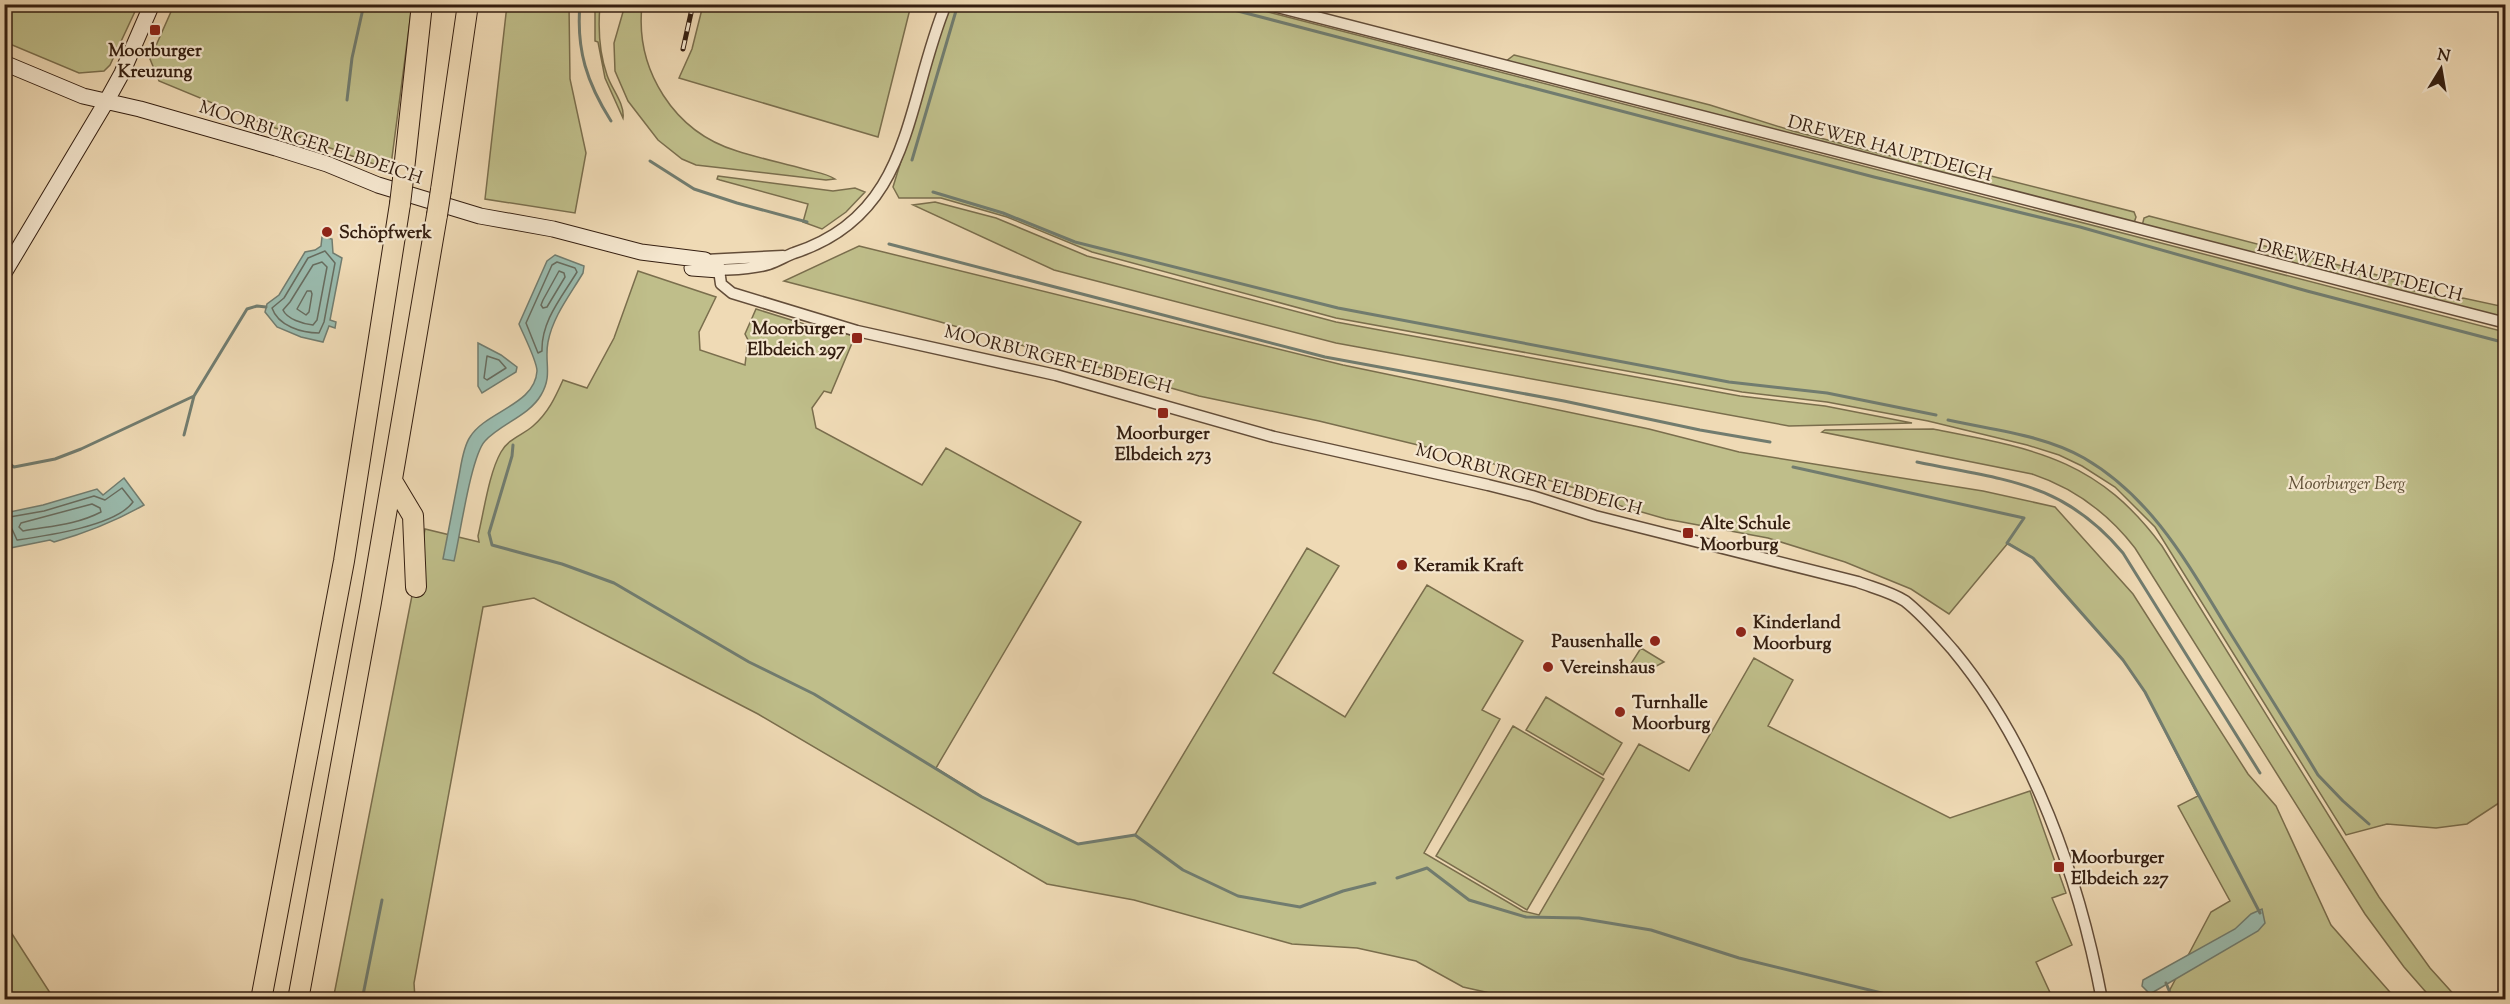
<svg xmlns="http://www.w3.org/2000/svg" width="2510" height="1004" font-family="'Sorts Mill Goudy',serif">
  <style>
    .green { fill: #bfbe8a; stroke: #7a6e4d; stroke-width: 1.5 }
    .water { fill: #9abbae; stroke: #717c6f; stroke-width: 1.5 }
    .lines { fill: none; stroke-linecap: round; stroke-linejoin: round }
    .shore { stroke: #676c5f; stroke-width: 1.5 }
    .stream { stroke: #717c6f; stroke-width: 3 }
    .street-casing { stroke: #634d39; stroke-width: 13 }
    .secondary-casing { stroke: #341e10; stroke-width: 17 }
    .highway-casing { stroke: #341e10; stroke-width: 22 }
    .street { stroke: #f5e7cf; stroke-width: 10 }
    .secondary { stroke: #f5e7cf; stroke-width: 15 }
    .highway { stroke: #efdab5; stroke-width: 20 }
    .rail-casing { stroke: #341e10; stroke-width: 5 }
    .rail { stroke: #f5e7cf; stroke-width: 3; stroke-dasharray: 9; stroke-linecap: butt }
    .highway-bridge-casing { stroke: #341e10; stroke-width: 22; stroke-linecap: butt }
    .highway-bridge { stroke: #efdab5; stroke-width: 20 }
    .poi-dot { fill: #8f2418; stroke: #f5e7cf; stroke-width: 2 }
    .labels { text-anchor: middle; stroke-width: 4.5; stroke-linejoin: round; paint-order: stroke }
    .poi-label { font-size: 18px; font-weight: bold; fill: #341e10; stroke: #f5e7cf; text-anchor: start }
    .street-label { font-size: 18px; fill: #341e10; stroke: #f5e7cf }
    .park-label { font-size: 18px; font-style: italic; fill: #5e4e35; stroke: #f5e7cf }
  </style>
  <rect width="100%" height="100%" fill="#efdab5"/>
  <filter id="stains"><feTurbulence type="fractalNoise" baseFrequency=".00333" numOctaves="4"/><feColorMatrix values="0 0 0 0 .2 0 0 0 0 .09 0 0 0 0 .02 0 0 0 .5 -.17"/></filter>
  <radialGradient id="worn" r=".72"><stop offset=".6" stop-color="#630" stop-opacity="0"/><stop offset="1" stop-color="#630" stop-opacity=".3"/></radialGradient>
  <path class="green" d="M4,5L5,4L138,5L110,65L104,71L79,73L5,42Z
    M174,5H412L391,165L374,164L256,121L159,81L150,59Z
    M507,5H569L570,79L586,153L575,213L485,199Z
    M595,5H600C598,28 599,52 607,75C611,88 625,104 623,118L605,78L598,42L595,41Z
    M625,5H642C635,70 674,132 737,151C759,158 782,163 804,169C814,172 826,173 835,179L826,180L696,165L682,159L658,140L628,101L615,71L614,43Z
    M703,5H911L878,137L679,78L692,49Z
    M949,5H1241L2505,332V799L2467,824L2436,828L2387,824L2346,835L2155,527L2115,487L2082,466L2059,455L2027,445L1928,421L1827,402L1742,392L1336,318L1092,252L1007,217L941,198H899L893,187Z
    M1514,55L1710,105L1793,131L1886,155L1971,171L2134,212L2136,217L2134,223L1505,62Z
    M718,176L833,191L855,188L865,192L846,212L822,229L803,222L808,204L720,180L717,179Z
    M935,202L996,218L1087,256L1336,322L1740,396L1825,406L1912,423L1789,426L1336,343L1054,270L913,205Z
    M2149,216L2404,282L2407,289L2457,301L2463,298L2505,307V321L2142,226L2144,218Z
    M859,246L1343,365L1649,429L1739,452L1983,491L2055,507L2133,594L2248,774L2276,806L2331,925L2396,999H2165L2211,912L2230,901L2178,806L2198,796L2145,692L2123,660L2033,558L2008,543L1949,614L1911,589L1845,562L1768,538L1666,519L1614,504L1615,500L1484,461L1319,421L1199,396L937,321L784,281Z
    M638,271L716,297L699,332L700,350L745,365L748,340L745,334L756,309L804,324L855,336L831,393L824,391L812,408L816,428L922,485L946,448L1081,522L936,768L982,797L1078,844L1135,835L1307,548L1339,566L1273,673L1345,717L1427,585L1523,641L1482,710L1500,719L1424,853L1523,911L1539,915L1639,744L1689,771L1754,658L1793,680L1768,726L1950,818L2030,791L2066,893L2052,898L2072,945L2036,962L2053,999L1521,1000L1463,987L1416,961L1357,948L1292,944L1134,900L1047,884L758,714L534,598L483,607L414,983L415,999L333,1000L425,529L479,542L478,536C484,511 489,473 501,452C509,438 523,435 533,426C548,413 555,398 563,380L587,388L614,338Z
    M1933,429C2034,449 2097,458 2162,546L2379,897L2430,968L2458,999H2432L2404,967L2365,914L2135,548C2108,513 2074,488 2032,474L1822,432L1825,430Z
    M1641,648L1664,662L1647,671L1627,670Z
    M1546,697L1622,743L1603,775L1526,730Z
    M1513,726L1604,779L1527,910L1436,856Z
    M5,923L54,999H5Z"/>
  <path class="water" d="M322,237L332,239L333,253L342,258L330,320L336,322L335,328L329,326L323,342L301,337L277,327L265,312L267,304L279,295L305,252L315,250L321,246Z
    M555,255L584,266L583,273C570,295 553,316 548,342C544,362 553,375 541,395C529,416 500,424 485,441C471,456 460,536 454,561L443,559C448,533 453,507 458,481C461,468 462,449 470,437C486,411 535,405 537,371C537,361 523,334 519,324L547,261Z
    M478,343L501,355L517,367L516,372L482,393L478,386Z
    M124,478L144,505C114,522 86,533 54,542L50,540L10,548L5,513L43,505L97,489L103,495Z
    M2262,909L2265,923L2258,931L2150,994L2142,986L2143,980L2235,929L2251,914Z"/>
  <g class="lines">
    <path class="shore" d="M325,251L335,263L324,322L319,333C302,333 278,326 272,308L284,298L308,258Z
      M322,262L327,267L317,320L313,325C303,324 287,319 283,310L290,302L313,265Z
      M557,262L575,268L577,272C562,297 541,321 542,351L538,353L526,323L552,265Z
      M559,271L564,273L565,277L547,307L543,308L541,305L543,300Z
      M307,291H311L312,294L309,312L306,315L297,309Z
      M487,356L499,360L506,368L487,380L484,378Z
      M92,504L100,508L101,512C76,525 50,526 23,531L19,527L21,523Z
      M4,518L44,511L94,496L105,500L122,488L133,502C116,526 45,536 17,540L12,529L4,527"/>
    <path class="stream" d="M580,4C576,50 587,83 611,121
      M1211,4L1874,177L2080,227L2307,291L2506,343
      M347,100L352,58L364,4
      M912,160L958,4
      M650,161L694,189L737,203L807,222
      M933,192L1003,213L1075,242L1338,308L1729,382L1827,393L1936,415
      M889,244L1325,357L1564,401L1700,430L1770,442
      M1948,420C1993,430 2044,435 2084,458C2153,498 2189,566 2229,631C2259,679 2289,727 2318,775L2343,801L2369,824
      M184,435L194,396
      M513,445L512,456L489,533L492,545L562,564L614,583L749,662L814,694L982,797L1078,844L1135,835L1183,870L1238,896L1300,907L1343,891L1375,883
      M4,460L14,467L55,459L81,449L194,396L247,309L257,306L266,307
      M1917,462C2003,480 2063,481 2123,553L2260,773
      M1793,467L2024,518L2007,543L2033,558L2123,660L2145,692L2260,913
      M1397,878L1427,868L1469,900L1526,917L1579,918L1651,930L1739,958L1910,1000
      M2166,983L2173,1000
      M362,1000L382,900"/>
    <defs>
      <path id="street" d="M1266,4L2506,323
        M705,260L783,256
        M719,270L721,284L732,293L857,331L1056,375L1274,437L1488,485L1532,496L1595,516L1858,582C1874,588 1891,592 1905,601C1923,615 1938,633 1953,650C2033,746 2079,878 2102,1000
        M719,270C736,269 753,269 769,264C778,261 786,256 794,253C913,215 905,103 946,4"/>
      <path id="secondary" d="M4,63L83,96L140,109L276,148L327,164L378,185L480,216L553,229L641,252L705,260
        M692,268L719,270
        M4,273L106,102L122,73L152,4"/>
      <path id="highway" d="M403,179L422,4
        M441,190L468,4
        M392,481L413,516L416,587
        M261,1000L344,561L400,204
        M298,1000L371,602L437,215"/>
    </defs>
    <use href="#street" class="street-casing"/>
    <use href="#secondary" class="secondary-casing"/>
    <use href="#highway" class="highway-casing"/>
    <use href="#street" class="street"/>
    <use href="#secondary" class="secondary"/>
    <use href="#highway" class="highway"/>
    <defs>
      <path id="rail" d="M683,49L693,4"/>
    </defs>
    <use href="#rail" class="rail-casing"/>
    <use href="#rail" class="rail"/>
    <defs>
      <path id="highway-bridge" d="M400,204L403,179
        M437,215L441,190"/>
    </defs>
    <use href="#highway-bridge" class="highway-bridge-casing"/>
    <use href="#highway-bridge" class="highway-bridge"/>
  </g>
  <g class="poi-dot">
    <rect x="149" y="24" width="12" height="12" rx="3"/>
    <circle cx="327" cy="232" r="6"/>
    <rect x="851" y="332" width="12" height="12" rx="3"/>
    <rect x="1157" y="407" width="12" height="12" rx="3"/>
    <rect x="1682" y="527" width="12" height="12" rx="3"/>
    <circle cx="1402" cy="565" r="6"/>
    <circle cx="1741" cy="632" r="6"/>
    <circle cx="1655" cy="641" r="6"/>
    <circle cx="1548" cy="667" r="6"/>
    <circle cx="1620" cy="712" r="6"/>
    <rect x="2053" y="861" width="12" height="12" rx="3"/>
  </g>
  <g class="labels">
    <g class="poi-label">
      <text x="155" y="56" text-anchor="middle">Moorburger<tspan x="155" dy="21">Kreuzung</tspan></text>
      <text x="339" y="238">Schöpfwerk</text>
      <text x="845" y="334" text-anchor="end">Moorburger<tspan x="845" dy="21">Elbdeich 297</tspan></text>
      <text x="1163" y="439" text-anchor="middle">Moorburger<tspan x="1163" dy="21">Elbdeich 273</tspan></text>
      <text x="1700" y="529">Alte Schule<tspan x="1700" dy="21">Moorburg</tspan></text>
      <text x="1414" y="571">Keramik Kraft</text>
      <text x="1753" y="628">Kinderland<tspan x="1753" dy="21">Moorburg</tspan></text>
      <text x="1643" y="647" text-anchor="end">Pausenhalle</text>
      <text x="1560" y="673">Vereinshaus</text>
      <text x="1632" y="708">Turnhalle<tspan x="1632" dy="21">Moorburg</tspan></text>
      <text x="2071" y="863">Moorburger<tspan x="2071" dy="21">Elbdeich 227</tspan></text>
    </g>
    <g class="street-label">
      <text transform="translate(311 142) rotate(18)" y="6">MOORBURGER ELBDEICH</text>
      <text transform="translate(1890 148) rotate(15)" y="6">DREWER HAUPTDEICH</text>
      <text transform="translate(2360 270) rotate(14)" y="6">DREWER HAUPTDEICH</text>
      <text transform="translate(1058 359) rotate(14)" y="6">MOORBURGER ELBDEICH</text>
      <text transform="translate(1529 479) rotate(15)" y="6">MOORBURGER ELBDEICH</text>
    </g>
    <g class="park-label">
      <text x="2347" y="489">Moorburger Berg</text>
    </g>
  </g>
  <rect width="2510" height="1004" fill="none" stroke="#efdab5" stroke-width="24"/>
  <rect x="6" y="6" width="2498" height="992" fill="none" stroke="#341e10" stroke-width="3"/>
  <rect x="12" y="12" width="2486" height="980" fill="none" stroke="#341e10" stroke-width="1.5"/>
  <g transform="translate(2441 69) rotate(11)" stroke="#f5e7cf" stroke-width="4.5" paint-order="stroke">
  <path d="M0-4.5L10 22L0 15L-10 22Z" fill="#341e10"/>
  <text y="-9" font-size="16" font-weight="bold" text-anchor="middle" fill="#341e10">N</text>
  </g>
  <rect width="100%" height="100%" filter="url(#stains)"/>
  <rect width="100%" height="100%" fill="url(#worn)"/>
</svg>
